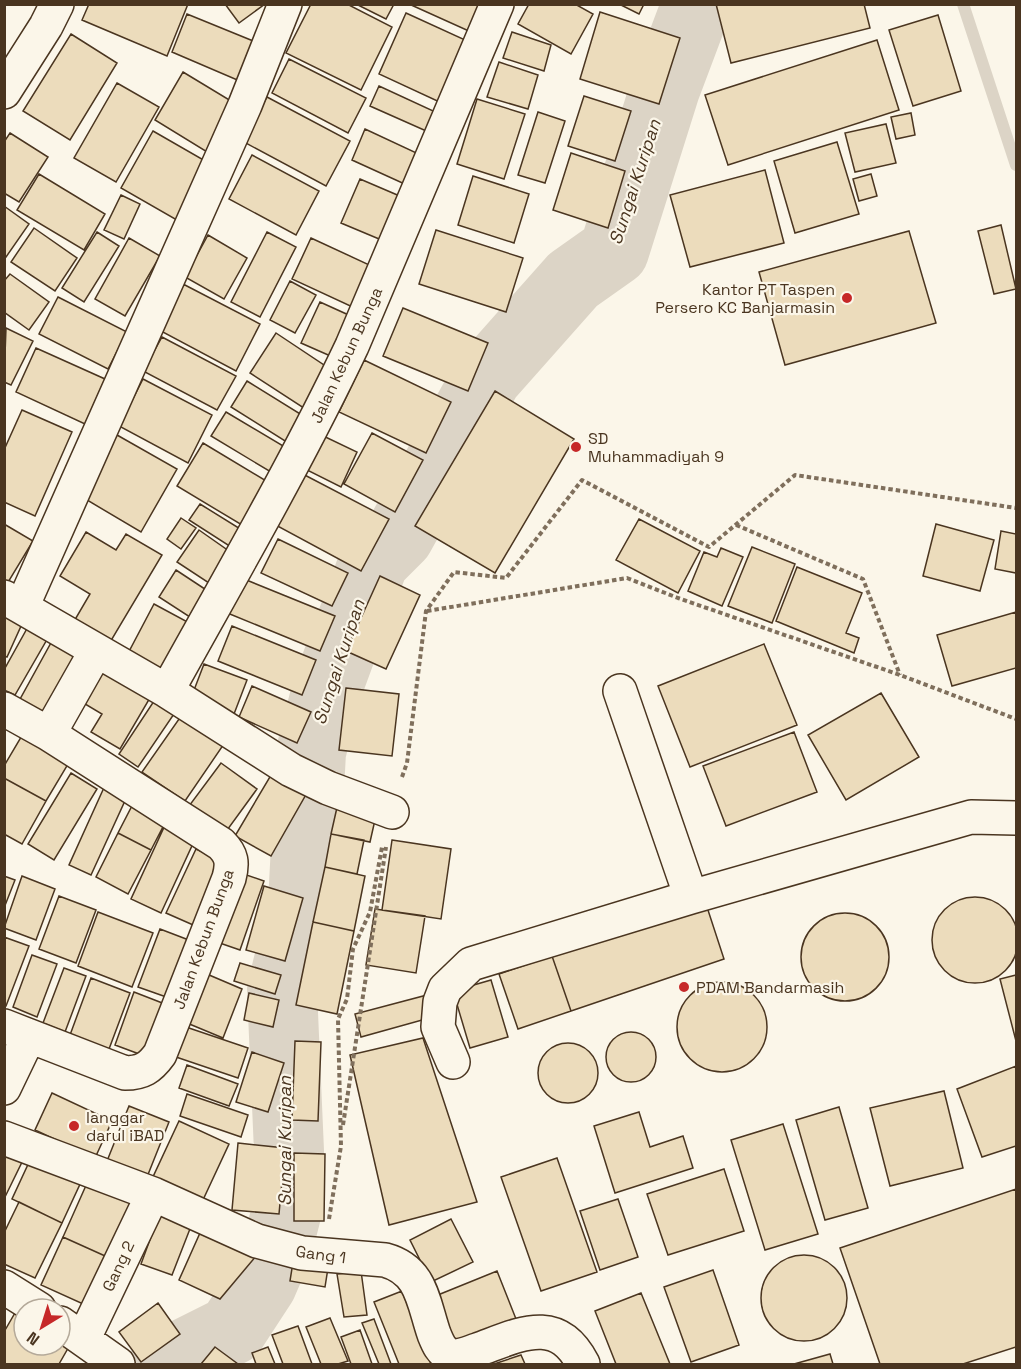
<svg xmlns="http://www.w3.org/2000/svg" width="1021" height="1369" font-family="'Space Grotesk',sans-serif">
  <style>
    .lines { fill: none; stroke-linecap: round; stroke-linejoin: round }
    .stream { stroke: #dcd4c6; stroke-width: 12 }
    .river { stroke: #dcd4c6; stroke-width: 70 }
    .building { fill: #ecdcbc; stroke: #4a3520; stroke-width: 1.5 }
    .minor-casing { stroke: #4a3520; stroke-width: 36 }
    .path { stroke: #7f6f5c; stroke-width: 4; stroke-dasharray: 4.5 3; stroke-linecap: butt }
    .minor { stroke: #fbf6e9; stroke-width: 33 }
    .poi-dot { fill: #c62828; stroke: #fbf6e9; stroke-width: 2 }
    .labels { text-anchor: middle; stroke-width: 4.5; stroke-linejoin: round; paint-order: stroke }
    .poi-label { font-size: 16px; fill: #4a3520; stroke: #fbf6e9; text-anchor: start }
    .street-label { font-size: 16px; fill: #4a3520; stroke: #fbf6e9 }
    .water-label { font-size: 18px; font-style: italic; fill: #4a3520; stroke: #fbf6e9 }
  </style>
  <rect width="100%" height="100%" fill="#fbf6e9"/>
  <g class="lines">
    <path class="stream" d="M963,4L1016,165"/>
    <path class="river" d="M164,1364L232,1330L262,1284L277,1249L287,1210L289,1151L282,990L303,903L311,752L327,689L374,561L399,536L487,377L573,280L614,251L665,89L697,4"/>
  </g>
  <path class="building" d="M89,4H188L167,56L82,20Z
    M225,4H265L239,23Z
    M311,4H347L392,27L361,90L286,53Z
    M356,4H394L386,19Z
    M409,4H483L471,32Z
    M529,4H575L593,14L571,54L518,24Z
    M619,4H644L639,14Z
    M716,4H864L870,28L731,63Z
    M600,12L680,38L659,104L580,79Z
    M406,13L474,44L446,105L379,74Z
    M187,14L258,43L242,82L172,52Z
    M938,15L961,91L913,106L889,30Z
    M512,32L551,45L544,71L503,58Z
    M71,34L117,63L70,140L23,111Z
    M877,40L899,110L728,165L705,95Z
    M289,59L366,98L348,133L272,93Z
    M499,62L538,75L528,109L487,97Z
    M183,72L241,107L212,155L155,120Z
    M117,83L159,107L116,182L74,158Z
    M379,86L442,115L433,134L370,106Z
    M584,96L631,111L615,161L568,146Z
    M267,97L350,141L326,186L242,141Z
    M477,99L525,114L504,179L457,164Z
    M538,112L565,121L545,183L518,175Z
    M911,113L915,135L896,139L891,117Z
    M886,124L896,163L855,172L845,133Z
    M365,129L423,156L409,186L352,160Z
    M153,131L214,166L182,223L121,188Z
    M10,133L48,157L19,202L4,193V142Z
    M837,142L859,214L795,233L774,161Z
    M571,153L625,171L608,228L553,210Z
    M252,155L319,191L296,235L229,199Z
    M765,170L784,243L690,267L670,195Z
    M39,174L105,214L84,250L17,210Z
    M871,174L877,196L859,201L853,179Z
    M473,176L529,194L514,243L458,225Z
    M360,179L409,200L391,244L341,223Z
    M121,195L140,204L124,239L104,230Z
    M4,206L29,224L6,257L4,256Z
    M1001,225L1016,289L994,294L978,231Z
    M34,228L77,258L55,291L11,262Z
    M436,230L523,258L506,312L419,284Z
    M909,231L936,323L785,365L759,272Z
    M97,232L119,246L84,302L62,288Z
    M267,232L296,247L260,317L231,302Z
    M208,235L247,258L224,299L185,277Z
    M129,238L160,256L125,316L95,299Z
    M311,238L378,269L359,310L292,279Z
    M10,274L49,302L29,330L4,312V281Z
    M290,281L316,295L295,333L270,320Z
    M183,284L260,324L236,371L159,330Z
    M58,297L127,332L108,369L39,334Z
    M320,302L353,317L335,358L301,343Z
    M403,308L488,343L468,391L383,356Z
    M6,328L33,341L11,385L4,382Z
    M276,333L339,375L313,414L250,373Z
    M162,337L236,376L217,410L143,371Z
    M36,348L105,379L85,424L16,392Z
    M364,360L451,402L426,453L339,412Z
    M143,379L212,415L188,463L119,426Z
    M247,381L310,420L293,446L231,407Z
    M495,391L574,439L495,573L415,526Z
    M22,410L72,432L35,516L4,502V450Z
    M226,412L295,453L281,478L211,436Z
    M315,432L357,452L341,487L299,466Z
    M372,433L423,460L395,512L344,484Z
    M117,435L177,469L141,532L82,497Z
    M203,443L273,485L247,528L177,486Z
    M297,471L389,519L361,571L270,522Z
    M200,504L242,530L231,547L189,520Z
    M181,518L196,528L181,549L167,539Z
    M639,519L700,551L678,593L616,560Z
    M4,524L33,541L7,584L4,582Z
    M936,524L994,540L980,591L923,576Z
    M199,530L236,556L215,587L177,562Z
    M1001,531L1016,534V573L995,569Z
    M86,532L116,550L126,534L162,555L109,644L73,623L90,594L60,576Z
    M278,539L348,573L332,606L261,573Z
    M752,547L795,564L772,623L728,606Z
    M721,548L743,557L722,606L688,591L704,552L717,557Z
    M797,567L862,593L846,633L859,638L854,653L776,621Z
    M176,570L214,595L196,621L159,597Z
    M380,576L420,595L386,669L346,651Z
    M239,577L335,616L320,651L225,612Z
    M154,604L195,626L165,683L124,661Z
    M4,605L26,615L7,657L4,656Z
    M1016,612V668L952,686L937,635Z
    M29,625L49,636L15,695L4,690V670Z
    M232,626L316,660L302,695L218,661Z
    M52,641L86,659L52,720L19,701Z
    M764,644L797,725L690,767L658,686Z
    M99,658L154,691L120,749L91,732L102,714L75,698Z
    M204,664L247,680L234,714L191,698Z
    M252,686L311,712L297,743L239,717Z
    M346,688L399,694L392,756L339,750Z
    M881,693L919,757L846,800L808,735Z
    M156,698L176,711L138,767L119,754Z
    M186,709L228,738L185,801L142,772Z
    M27,727L74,754L46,801L4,778V766Z
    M794,732L817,792L726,826L703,766Z
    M221,763L257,789L225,833L189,806Z
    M274,770L308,791L271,856L235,836Z
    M71,773L97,789L54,860L28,844Z
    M4,778L46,801L22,844L4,834Z
    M107,781L129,792L91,875L69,865Z
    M135,800L168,817L151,850L118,833Z
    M338,803L377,811L370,842L331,834Z
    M166,823L196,837L161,913L131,899Z
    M118,833L151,850L128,894L96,877Z
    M331,834L364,840L357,874L325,867Z
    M392,840L451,849L441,919L382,910Z
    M196,849L229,864L200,928L166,913Z
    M325,867L365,876L354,931L313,922Z
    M235,871L264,881L240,950L211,940Z
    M4,876L15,880L4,908Z
    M22,876L55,889L36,940L4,928Z
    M264,886L303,898L285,961L246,950Z
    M59,896L96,910L76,963L39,949Z
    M932 940a43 43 0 1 1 86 0a43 43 0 1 1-86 0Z
    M706,904L724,959L571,1011L552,956Z
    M375,909L425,916L416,973L366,965Z
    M98,912L153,933L132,987L78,966Z
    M801 957a44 44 0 1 1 88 0a44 44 0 1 1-88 0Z
    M313,922L354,931L337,1014L296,1005Z
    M160,929L194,942L172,999L138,987Z
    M4,937L29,946L6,1006H4Z
    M32,955L57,964L37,1017L13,1007Z
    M552,956L571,1011L518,1029L499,974Z
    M240,963L281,975L275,994L234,981Z
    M64,968L86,976L65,1032L43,1023Z
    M195,969L242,989L223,1038L175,1018Z
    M1016,975V1041L1000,979Z
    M91,978L130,993L109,1049L70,1035Z
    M491,980L508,1037L470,1048L453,991Z
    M677 1027a45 45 0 1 1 90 0a45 45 0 1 1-90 0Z
    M134,992L170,1006L150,1058L115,1045Z
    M249,993L279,1000L273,1027L244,1020Z
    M427,995L433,1017L361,1037L355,1014Z
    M186,1027L248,1048L238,1078L176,1057Z
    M606 1057a25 25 0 1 1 50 0a25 25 0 1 1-50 0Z
    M423,1038L477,1202L389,1225L350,1055Z
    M295,1041L321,1042L318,1121L292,1120Z
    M538 1073a30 30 0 1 1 60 0a30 30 0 1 1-60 0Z
    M252,1052L284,1063L268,1112L236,1102Z
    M187,1065L238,1084L229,1106L179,1088Z
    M1016,1066V1146L982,1157L957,1089Z
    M944,1091L963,1168L890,1186L870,1108Z
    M52,1093L112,1121L95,1158L35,1130Z
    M187,1094L248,1115L241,1137L180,1116Z
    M129,1106L169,1122L145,1182L105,1166Z
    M839,1107L868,1208L825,1220L796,1120Z
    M639,1112L650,1147L683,1136L693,1168L615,1193L594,1126Z
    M179,1121L229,1144L202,1202L152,1179Z
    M783,1124L818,1234L765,1250L731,1140Z
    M238,1143L285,1148L279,1214L232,1210Z
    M4,1151L23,1160L4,1199Z
    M294,1153L325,1154L324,1221H294Z
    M31,1158L81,1182L62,1223L12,1199Z
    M557,1158L597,1272L541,1291L501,1177Z
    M724,1169L744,1231L668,1255L647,1194Z
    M88,1181L139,1203L114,1260L63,1237Z
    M1016,1189V1347L963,1364H880L840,1248Z
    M618,1199L638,1257L600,1270L580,1211Z
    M19,1202L62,1223L35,1278L4,1264V1233Z
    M163,1204L195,1216L172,1275L141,1264Z
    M451,1219L473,1262L431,1282L410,1240Z
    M204,1224L262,1249L220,1299L179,1280Z
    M63,1237L114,1260L92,1308L41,1285Z
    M761 1298a43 43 0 1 1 86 0a43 43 0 1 1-86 0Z
    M293,1262L328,1268L325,1287L290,1281Z
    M713,1270L739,1345L691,1362L664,1287Z
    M361,1271L367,1315L344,1317L337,1274Z
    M497,1271L518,1324L449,1351L428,1299Z
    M402,1291L431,1364H399L374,1302Z
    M641,1293L670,1364H616L595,1311Z
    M158,1303L180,1334L141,1362L119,1332Z
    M19,1306L24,1309V1345H60V1328L75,1336L59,1364H4V1332Z
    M330,1318L348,1361L338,1364H321L306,1327Z
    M374,1319L391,1364H379L362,1323Z
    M298,1326L312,1364H283L272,1335Z
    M360,1330L372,1364H351L341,1337Z
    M215,1347L238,1364H201Z
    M268,1347L275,1364H256L252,1353Z
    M830,1354L833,1364H794Z
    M521,1355L525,1364H494Z"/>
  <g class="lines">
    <defs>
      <path id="minor" d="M4,92L46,26L57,4
        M4,597L167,691L291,770L328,788L392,812
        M22,607L245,105L285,4
        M167,691C230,577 296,464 352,346L497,4
        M620,691L691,897
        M4,709L49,734L221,844C232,855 233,863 229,878L160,1054C150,1068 142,1073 125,1073L4,1026
        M49,734L96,651
        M453,1062L438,1027L440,1002L445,989L471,964L691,897L971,817L1016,818
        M4,1088L29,1036
        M4,1138L153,1194L257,1241L302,1253L385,1260C422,1270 423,1302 434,1334C438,1344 441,1351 450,1356C460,1357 468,1353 477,1350C519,1335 557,1313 583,1364
        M4,1287L39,1309
        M60,1323L118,1364
        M84,1338L153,1194"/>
    </defs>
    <use href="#minor" class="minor-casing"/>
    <path class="path" d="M736,525L863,579L900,675
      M427,611L627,578L678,598L900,675L1016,719
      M402,777L407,763L426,611L454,572L506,578L582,480L709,547L795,475L1016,508
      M343,1125L386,847
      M329,1219L341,1146L338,1019L347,999L353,949L370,912L382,847"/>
    <use href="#minor" class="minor"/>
  </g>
  <g class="poi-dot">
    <circle cx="847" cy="298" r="6"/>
    <circle cx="576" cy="447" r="6"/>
    <circle cx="684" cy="987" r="6"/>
    <circle cx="74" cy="1126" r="6"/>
  </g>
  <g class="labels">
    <g class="poi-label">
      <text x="835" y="295" text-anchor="end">Kantor PT Taspen<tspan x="835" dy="18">Persero KC Banjarmasin</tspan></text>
      <text x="588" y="444">SD<tspan x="588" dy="18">Muhammadiyah 9</tspan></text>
      <text x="696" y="993">PDAM Bandarmasih</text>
      <text x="86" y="1123">langgar<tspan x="86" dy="18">darul iBAD</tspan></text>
    </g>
    <g class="street-label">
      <text transform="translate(346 355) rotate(-65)" y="6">Jalan Kebun Bunga</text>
      <text transform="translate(203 939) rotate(-70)" y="6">Jalan Kebun Bunga</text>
      <text transform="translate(321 1254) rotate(8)" y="6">Gang 1</text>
      <text transform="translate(118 1266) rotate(-65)" y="6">Gang 2</text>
    </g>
    <g class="water-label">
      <text transform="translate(635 182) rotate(-72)" y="6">Sungai Kuripan</text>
      <text transform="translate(339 662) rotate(-72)" y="6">Sungai Kuripan</text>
      <text transform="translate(285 1141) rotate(-90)" y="6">Sungai Kuripan</text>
    </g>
  </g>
  <rect width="1021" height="1369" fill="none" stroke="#4a3520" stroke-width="12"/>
  <g transform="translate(42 1327) rotate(218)"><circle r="28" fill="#fbf6e9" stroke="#b4a999" stroke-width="1.5"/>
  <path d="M0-4.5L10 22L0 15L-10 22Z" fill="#c62828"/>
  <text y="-9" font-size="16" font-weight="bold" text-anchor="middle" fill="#4a3520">N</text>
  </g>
</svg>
